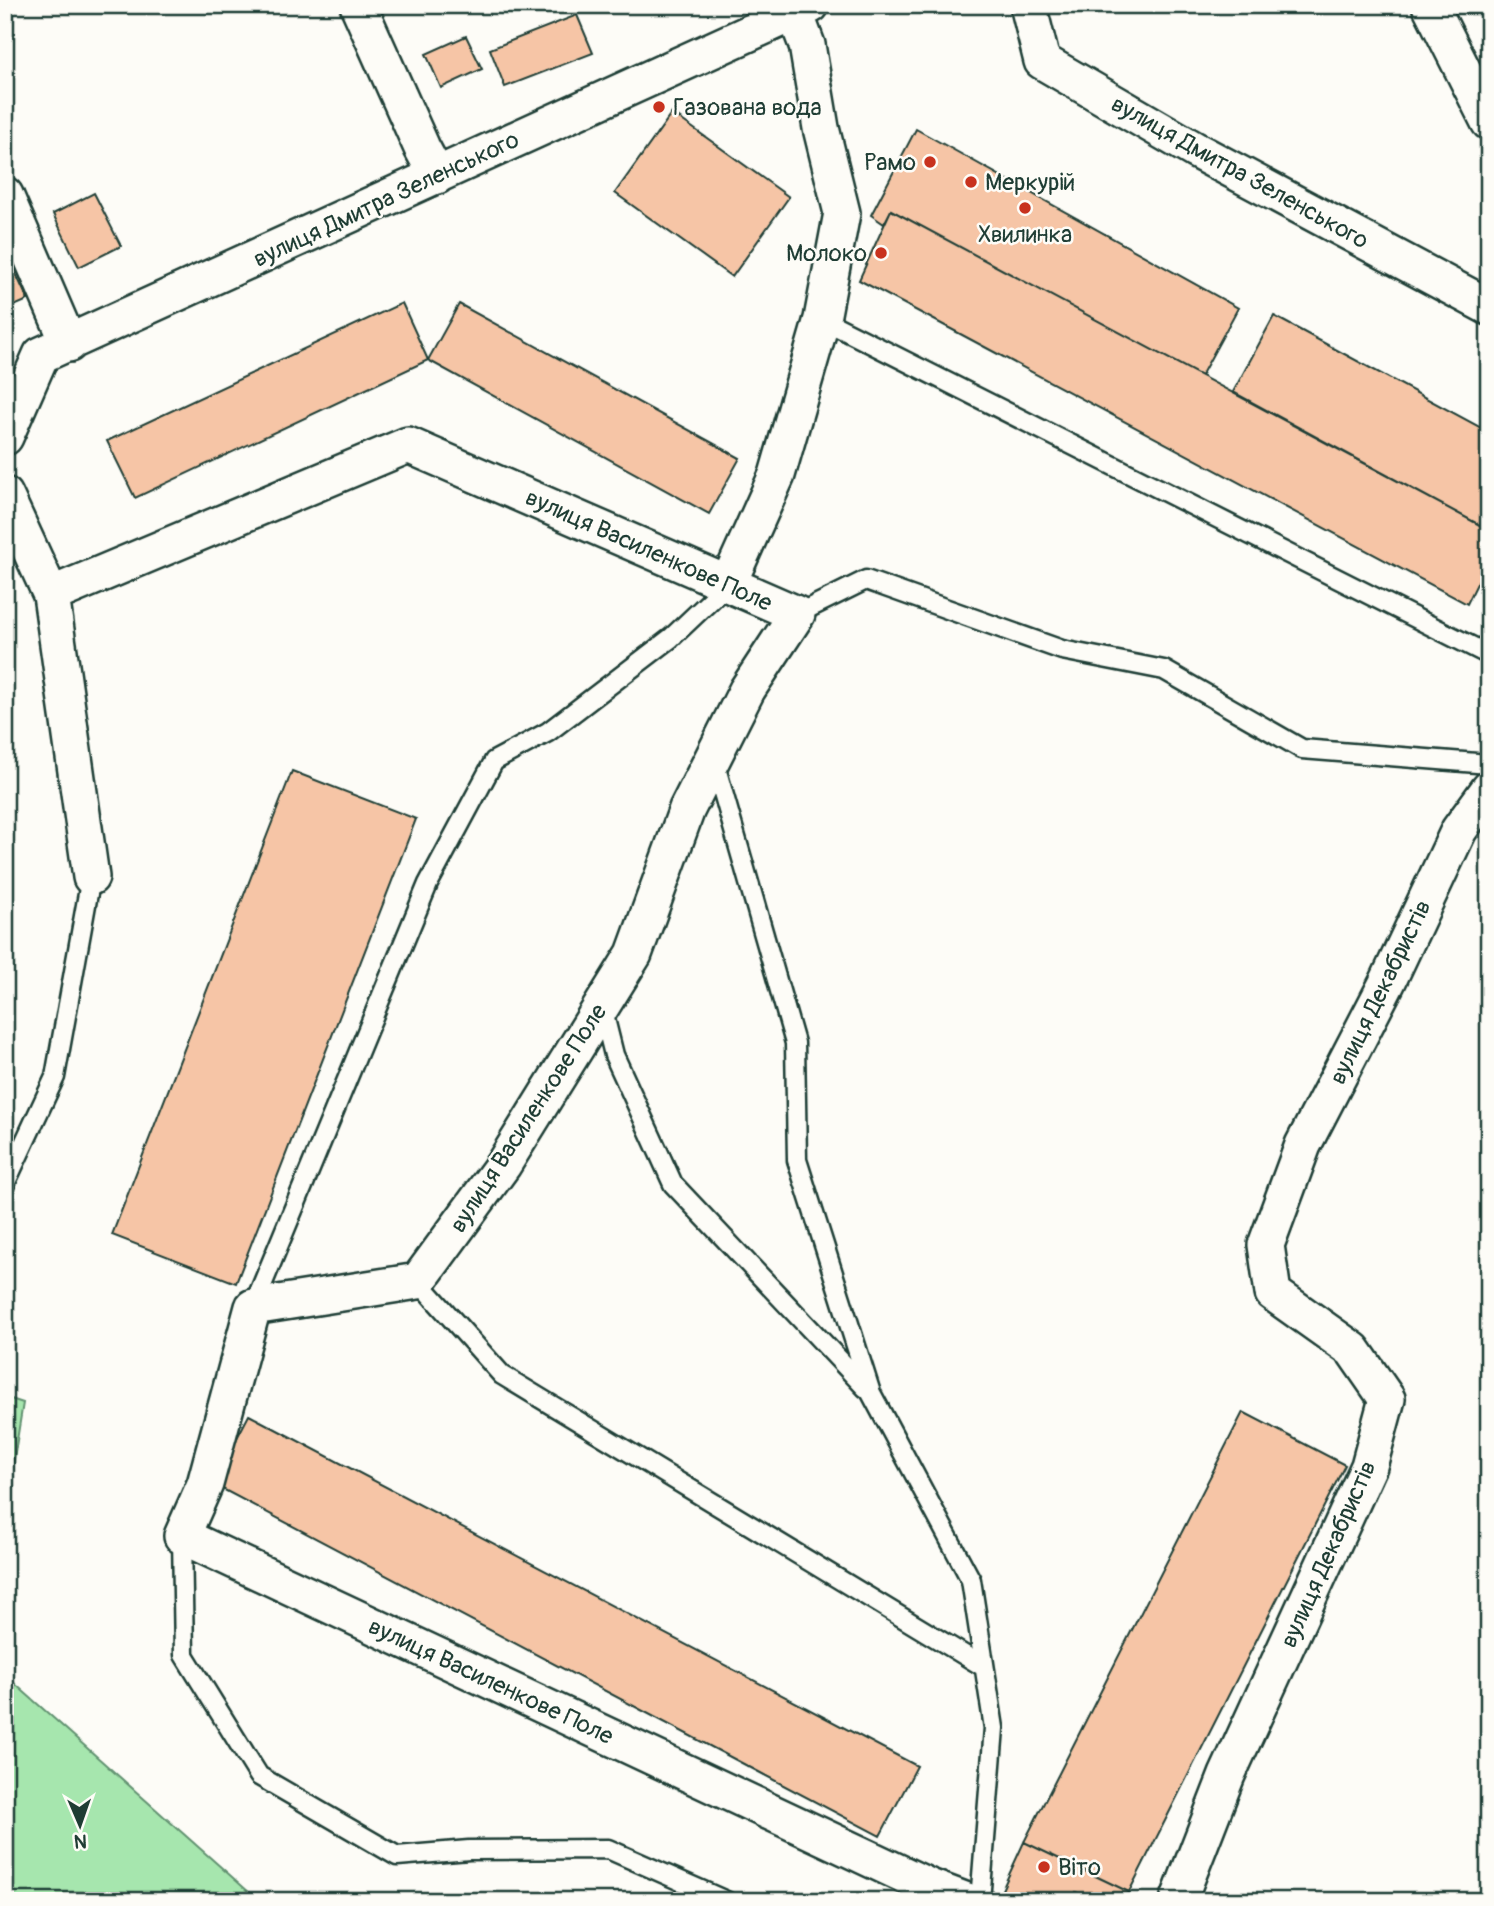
<svg xmlns="http://www.w3.org/2000/svg" width="1494" height="1906" font-family="Pangolin,sans-serif">
  <style>
    .green { fill: #a6e6ae; stroke: #629271; stroke-width: 2 }
    .building { fill: #f6c5a6; stroke: #1f3d34; stroke-width: 2 }
    .lines { fill: none; stroke-linecap: round; stroke-linejoin: round }
    .lane-casing { stroke: #1f3d34; stroke-width: 23 }
    .street-casing { stroke: #1f3d34; stroke-width: 40 }
    .lane { stroke: #fdfcf7; stroke-width: 18 }
    .street { stroke: #fdfcf7; stroke-width: 35 }
    .poi-dot { fill: #c8321e; stroke: #fdfcf7; stroke-width: 2.5 }
    .labels { text-anchor: middle; stroke-width: 5; stroke-linejoin: round; paint-order: stroke }
    .poi-label { font-size: 24px; fill: #1f3d34; stroke: #fdfcf7; text-anchor: start }
    .street-label { font-size: 24px; fill: #1f3d34; stroke: #fdfcf7 }
  </style>
  <rect width="100%" height="100%" fill="#fdfcf7"/>
  <filter id="ink" filterUnits="userSpaceOnUse"><feTurbulence type="fractalNoise" baseFrequency=".0143" numOctaves="2"/><feDisplacementMap in="SourceGraphic" scale="14" xChannelSelector="R" yChannelSelector="G"/><feConvolveMatrix kernelMatrix="1 2 1 2 8 2 1 2 1" color-interpolation-filters="sRGB"/></filter>
  <g filter="url(#ink)">
    <path class="green" d="M5,1397L23,1403L5,1515Z
      M5,1675L259,1901H5Z"/>
    <path class="building" d="M5,5H26V6L5,15Z
      M577,15L593,53L505,87L490,49Z
      M466,36L482,69L441,88L426,54Z
      M672,113L789,197L732,277L615,193Z
      M916,129L1238,308L1201,376L891,210L884,224L871,215Z
      M94,193L121,246L79,267L53,214Z
      M891,210L1489,530V559L1467,604L859,280Z
      M5,250L28,300L5,310Z
      M402,303L428,360L135,498L107,441Z
      M459,304L740,458L709,514L428,360Z
      M1274,316L1489,432V530L1233,392Z
      M292,771L416,819L236,1283L112,1235Z
      M1243,1412L1345,1465L1129,1892L1024,1842Z
      M249,1415L917,1766L880,1836L213,1484Z
      M1024,1842L1129,1892L1125,1901H1094L1076,1892L1072,1901H1020L1001,1892Z"/>
    <g class="lines">
      <defs>
        <path id="lane" d="M822,319L1489,655
          M797,614L866,580L1062,650L1164,670L1302,749L1489,764
          M714,761L795,1043L797,1160L871,1393L971,1580L994,1728L980,1901
          M602,1007L614,1055L673,1184L866,1388
          M5,1184L55,1077L91,877
          M418,1281L502,1375L984,1667
          M253,1307L428,884L494,761L548,732L671,638L728,584
          M182,1536L184,1655L259,1776L397,1856L469,1850L608,1849L726,1901"/>
        <path id="street" d="M358,5L422,148L437,176
          M1028,5L1042,61L1195,150L1489,307
          M1430,5L1489,122
          M5,195L69,344
          M5,437L41,355L811,5
          M5,495L51,595L91,877
          M728,584L777,475L822,319L842,213L821,128L807,45L792,5
          M51,595L408,445L797,614L747,690L687,809L634,954L503,1165L418,1281L253,1307L205,1484L182,1536L930,1887L967,1901
          M1178,1901L1227,1775L1369,1466L1387,1399L1353,1350L1273,1293L1266,1245L1303,1145L1387,983L1459,830L1489,789"/>
      </defs>
      <use href="#lane" class="lane-casing"/>
      <use href="#street" class="street-casing"/>
      <use href="#lane" class="lane"/>
      <use href="#street" class="street"/>
    </g>
  </g>
  <g class="poi-dot">
    <circle cx="659" cy="107" r="7"/>
    <circle cx="930" cy="162" r="7"/>
    <circle cx="971" cy="182" r="7"/>
    <circle cx="1025" cy="208" r="7"/>
    <circle cx="881" cy="253" r="7"/>
    <circle cx="1044" cy="1867" r="7"/>
  </g>
  <g class="labels">
    <g class="poi-label">
      <text x="673" y="115">Газована вода</text>
      <text x="916" y="170" text-anchor="end">Рамо</text>
      <text x="985" y="190">Меркурій</text>
      <text x="1025" y="242" text-anchor="middle">Хвилинка</text>
      <text x="867" y="261" text-anchor="end">Молоко</text>
      <text x="1058" y="1875">Віто</text>
    </g>
    <g class="street-label">
      <text transform="translate(1240 172) rotate(29)" y="8">вулиця Дмитра Зеленського</text>
      <text transform="translate(386 199) rotate(-25)" y="8">вулиця Дмитра Зеленського</text>
      <text transform="translate(649 550) rotate(24)" y="8">вулиця Василенкове Поле</text>
      <text transform="translate(1380 992) rotate(-64)" y="8">вулиця Декабристів</text>
      <text transform="translate(528 1118) rotate(-57)" y="8">вулиця Василенкове Поле</text>
      <text transform="translate(1328 1554) rotate(-66)" y="8">вулиця Декабристів</text>
      <text transform="translate(491 1681) rotate(25)" y="8">вулиця Василенкове Поле</text>
    </g>
  </g>
  <rect width="1494" height="1906" fill="none" stroke="#fdfcf7" stroke-width="28"/>
  <rect x="14" y="14" width="1466" height="1878" fill="none" stroke="#1f3d34" stroke-width="2.5" filter="url(#ink)"/>
  <g transform="translate(80 1825) rotate(178)" stroke="#fdfcf7" stroke-width="5" paint-order="stroke">
  <path d="M0-5L12 26L0 18L-12 26Z" fill="#1f3d34"/>
  <text y="-10" font-size="19" font-weight="bold" text-anchor="middle" fill="#1f3d34">N</text>
  </g>
</svg>
